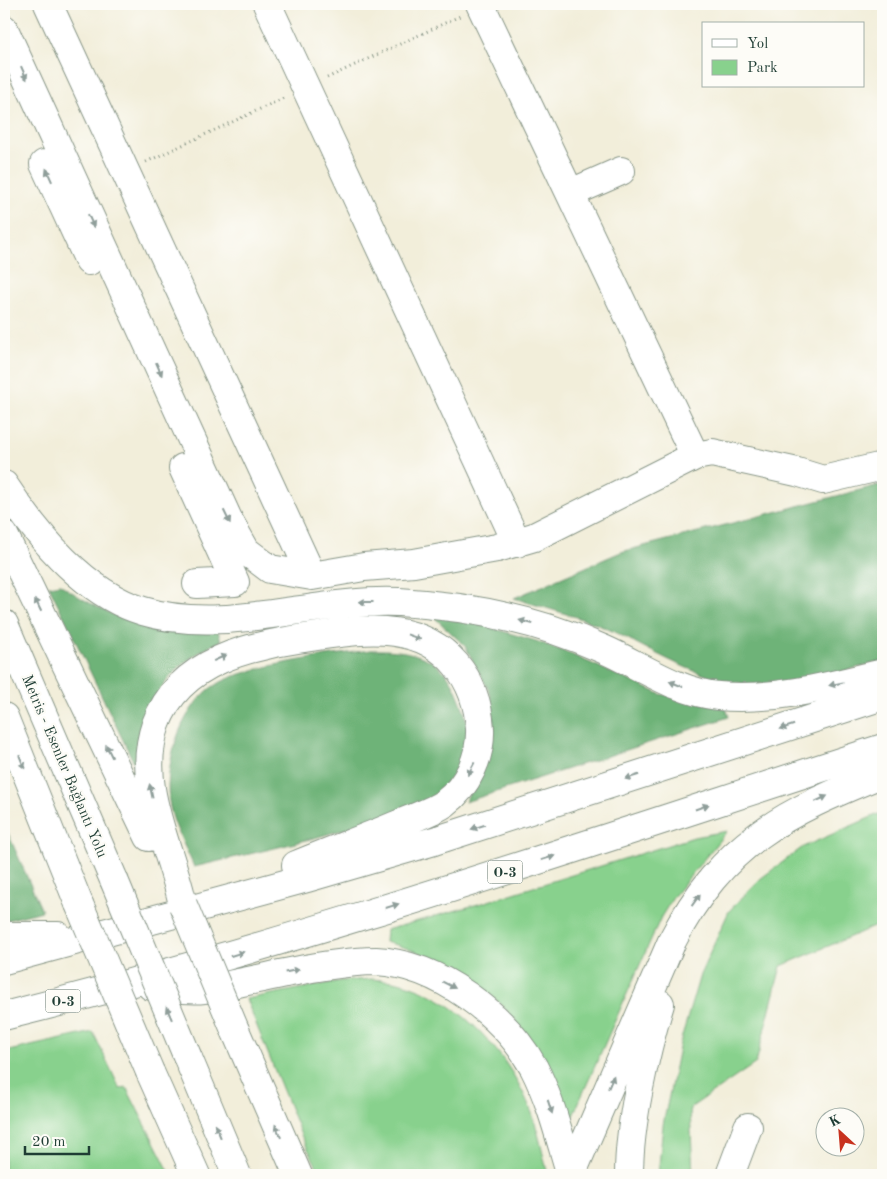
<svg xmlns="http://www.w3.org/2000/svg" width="887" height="1179" font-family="'Old Standard TT',serif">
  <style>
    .green { fill: #88d18d; stroke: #548760 }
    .forest { fill: #6eb378; stroke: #467856 }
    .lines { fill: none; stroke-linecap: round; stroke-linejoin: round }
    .minor-casing { stroke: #889687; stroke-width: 30 }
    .highway-casing { stroke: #889687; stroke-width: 30 }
    .path { stroke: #889687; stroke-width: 3; stroke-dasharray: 1 4; stroke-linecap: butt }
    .minor { stroke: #fff; stroke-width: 28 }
    .highway { stroke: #fff; stroke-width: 28 }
    .highway-bridge-casing { stroke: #889687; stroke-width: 30; stroke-linecap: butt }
    .highway-bridge { stroke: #fff; stroke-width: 28 }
    .oneway { fill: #8f9e9a }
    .labels { text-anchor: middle; stroke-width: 4.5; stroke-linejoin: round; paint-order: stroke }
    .shield { fill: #fdfcf7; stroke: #62766e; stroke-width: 1 }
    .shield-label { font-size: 14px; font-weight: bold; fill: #1f3d34 }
    .street-label { font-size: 15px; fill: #1f3d34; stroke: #fdfcf7 }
  </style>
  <rect width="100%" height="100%" fill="#fdfcf7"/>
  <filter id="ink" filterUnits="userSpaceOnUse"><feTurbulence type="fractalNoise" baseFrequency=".02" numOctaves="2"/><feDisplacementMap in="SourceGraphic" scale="10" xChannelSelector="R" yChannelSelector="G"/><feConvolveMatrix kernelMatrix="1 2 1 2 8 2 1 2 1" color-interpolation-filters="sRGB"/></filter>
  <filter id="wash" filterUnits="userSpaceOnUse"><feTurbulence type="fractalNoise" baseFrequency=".0096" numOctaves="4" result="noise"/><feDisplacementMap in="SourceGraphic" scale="20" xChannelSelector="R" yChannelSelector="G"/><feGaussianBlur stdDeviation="1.12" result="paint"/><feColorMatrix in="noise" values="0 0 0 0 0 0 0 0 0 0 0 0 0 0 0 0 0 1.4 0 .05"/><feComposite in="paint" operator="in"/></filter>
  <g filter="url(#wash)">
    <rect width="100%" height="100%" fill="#f2eeda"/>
    <path class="green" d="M883,812V923L781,966L756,1063L690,1108L693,1175H658L663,1125L680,1043L700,975L729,911L760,879L803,847Z
      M727,831L674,896L661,917L568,1127C555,1098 544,1064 527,1037C497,988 439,955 385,942L386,930L482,903L694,837Z
      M372,979C380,980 390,980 398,982C461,998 512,1057 533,1116C539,1135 543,1155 548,1175H321L301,1135L246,999L340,981Z
      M93,1032L120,1089L126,1087L171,1175H4V1052Z"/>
    <path class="forest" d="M883,484V661C840,672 798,685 753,684C699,682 655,651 608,629C578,616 544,608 514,598L621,552Z
      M60,584C106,617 161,639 218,631L221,641C161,669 147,703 135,765L49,586Z
      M432,615L485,626L536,641L568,653L660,694L726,708L729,717L465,802L491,749L494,722L490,693L465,646Z
      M371,650C403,649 440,654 455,688C464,707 474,736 464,757C457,772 444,788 430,798C419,805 404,808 391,813C328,838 260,851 194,867C186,848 174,827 170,807C166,787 169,766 174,747C180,726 190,707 206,692C232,666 333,655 371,650Z
      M4,824L42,911L4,921Z"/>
  </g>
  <g filter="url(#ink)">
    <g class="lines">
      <defs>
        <path id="minor" d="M48,4L312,576
          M267,4L517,543
          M480,4L695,456
          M4,29L229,521L246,551L270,569L312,576L364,567L414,563L497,548L534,537L695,456L712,453L797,472L823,480L883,466
          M44,164L89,261
          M571,193L621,171
          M183,468L235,582L197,584
          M730,1175L748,1127"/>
        <path id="highway" d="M4,485C36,534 85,594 143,611C225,636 314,598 399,602C471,606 538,620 603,649C640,665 677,692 718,696C774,701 830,686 883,673
          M4,535L149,837
          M4,624L114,880
          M4,717L79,904
          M183,905C171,846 134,786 156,724C180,659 251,646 311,637C338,633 368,628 395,632C447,639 477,679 480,729C481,756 468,786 445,803C432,812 414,817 399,824C365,838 330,851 296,865
          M4,936H58
          M4,960L307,878L434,841L883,696
          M151,986C168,987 187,991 204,989C215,989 227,985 238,983C269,977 299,969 331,965C345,963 362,961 376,961C438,964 505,1015 534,1068C551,1101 560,1139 571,1175
          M4,1016C302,942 592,842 883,748
          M235,1030L298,1175
          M188,1058L237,1175
          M150,1072L196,1175
          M571,1175L672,941C723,842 784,813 883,773
          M629,1175C629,1124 645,1053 660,1004"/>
      </defs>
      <use href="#minor" class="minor-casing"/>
      <use href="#highway" class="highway-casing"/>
      <path class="path" d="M327,78L460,16
        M146,162L286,97"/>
      <use href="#minor" class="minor"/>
      <use href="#highway" class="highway"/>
      <defs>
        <path id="highway-bridge" d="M114,880L188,1058
          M79,904L150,1072
          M183,905L235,1030"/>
      </defs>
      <use href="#highway-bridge" class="highway-bridge-casing"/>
      <use href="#highway-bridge" class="highway-bridge"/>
    </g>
    <defs><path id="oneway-solid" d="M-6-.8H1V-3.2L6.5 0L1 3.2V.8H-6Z" transform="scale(1.25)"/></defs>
    <g class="oneway">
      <use href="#oneway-solid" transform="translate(24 73) rotate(66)"/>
      <use href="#oneway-solid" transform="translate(49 175) rotate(-114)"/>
      <use href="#oneway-solid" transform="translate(91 221) rotate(66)"/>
      <use href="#oneway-solid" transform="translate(159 369) rotate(66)"/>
      <use href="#oneway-solid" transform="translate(227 517) rotate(64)"/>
      <use href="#oneway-solid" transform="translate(366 602) rotate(180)"/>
      <use href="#oneway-solid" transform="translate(38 605) rotate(-116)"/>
      <use href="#oneway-solid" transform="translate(526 622) rotate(-165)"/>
      <use href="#oneway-solid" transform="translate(414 637) rotate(20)"/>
      <use href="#oneway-solid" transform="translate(220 658) rotate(-24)"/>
      <use href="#oneway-solid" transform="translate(676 684) rotate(-158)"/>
      <use href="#oneway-solid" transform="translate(836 684) rotate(168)"/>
      <use href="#oneway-solid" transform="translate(787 727) rotate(162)"/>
      <use href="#oneway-solid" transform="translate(109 751) rotate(-116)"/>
      <use href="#oneway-solid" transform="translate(22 762) rotate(68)"/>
      <use href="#oneway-solid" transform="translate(471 769) rotate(118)"/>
      <use href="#oneway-solid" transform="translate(632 777) rotate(162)"/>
      <use href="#oneway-solid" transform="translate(151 791) rotate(-102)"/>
      <use href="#oneway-solid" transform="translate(821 799) rotate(-25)"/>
      <use href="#oneway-solid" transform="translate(702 807) rotate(-19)"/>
      <use href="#oneway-solid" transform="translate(478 827) rotate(163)"/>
      <use href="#oneway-solid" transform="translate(548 858) rotate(-17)"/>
      <use href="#oneway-solid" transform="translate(696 900) rotate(-54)"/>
      <use href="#oneway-solid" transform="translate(392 906) rotate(-17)"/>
      <use href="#oneway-solid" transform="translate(237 954) rotate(-17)"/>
      <use href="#oneway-solid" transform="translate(292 971) rotate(-11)"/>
      <use href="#oneway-solid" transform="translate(449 985) rotate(27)"/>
      <use href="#oneway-solid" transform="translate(169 1013) rotate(-113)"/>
      <use href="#oneway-solid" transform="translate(611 1082) rotate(-67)"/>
      <use href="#oneway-solid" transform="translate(550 1107) rotate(72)"/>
      <use href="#oneway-solid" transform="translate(218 1131) rotate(-112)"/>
      <use href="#oneway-solid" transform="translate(278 1131) rotate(-114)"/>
    </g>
  </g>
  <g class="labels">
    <g class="shield">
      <rect x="487.5" y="860.5" width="35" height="23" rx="4"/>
      <rect x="45.5" y="989.5" width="35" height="23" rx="4"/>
    </g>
    <g class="shield-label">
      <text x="505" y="877">O-3</text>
      <text x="63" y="1006">O-3</text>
    </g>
    <g class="street-label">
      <text transform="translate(65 766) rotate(67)" y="5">Metris - Esenler Bağlantı Yolu</text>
    </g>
  </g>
  <rect width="887" height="1179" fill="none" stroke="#fdfcf7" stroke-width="20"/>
  <rect x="702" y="22" width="162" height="65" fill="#fdfcf7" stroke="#a4b0a9"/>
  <rect x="712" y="39" width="25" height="8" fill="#ffffff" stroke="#a4b0a9"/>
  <text x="747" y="48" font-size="15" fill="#1f3d34">Yol</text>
  <rect x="712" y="60" width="25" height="15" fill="#88d18d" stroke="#a4b0a9"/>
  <text x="747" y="72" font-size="15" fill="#1f3d34">Park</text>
  <g transform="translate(840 1132) rotate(334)"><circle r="24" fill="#fdfcf7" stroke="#a4b0a9"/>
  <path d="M0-4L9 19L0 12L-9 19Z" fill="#c8321e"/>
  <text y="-8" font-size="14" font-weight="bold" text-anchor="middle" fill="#1f3d34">K</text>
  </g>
  <path d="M25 1146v8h64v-8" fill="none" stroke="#1f3d34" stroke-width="2.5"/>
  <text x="32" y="1146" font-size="15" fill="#1f3d34" stroke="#fdfcf7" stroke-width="4" paint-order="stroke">20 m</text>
</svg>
